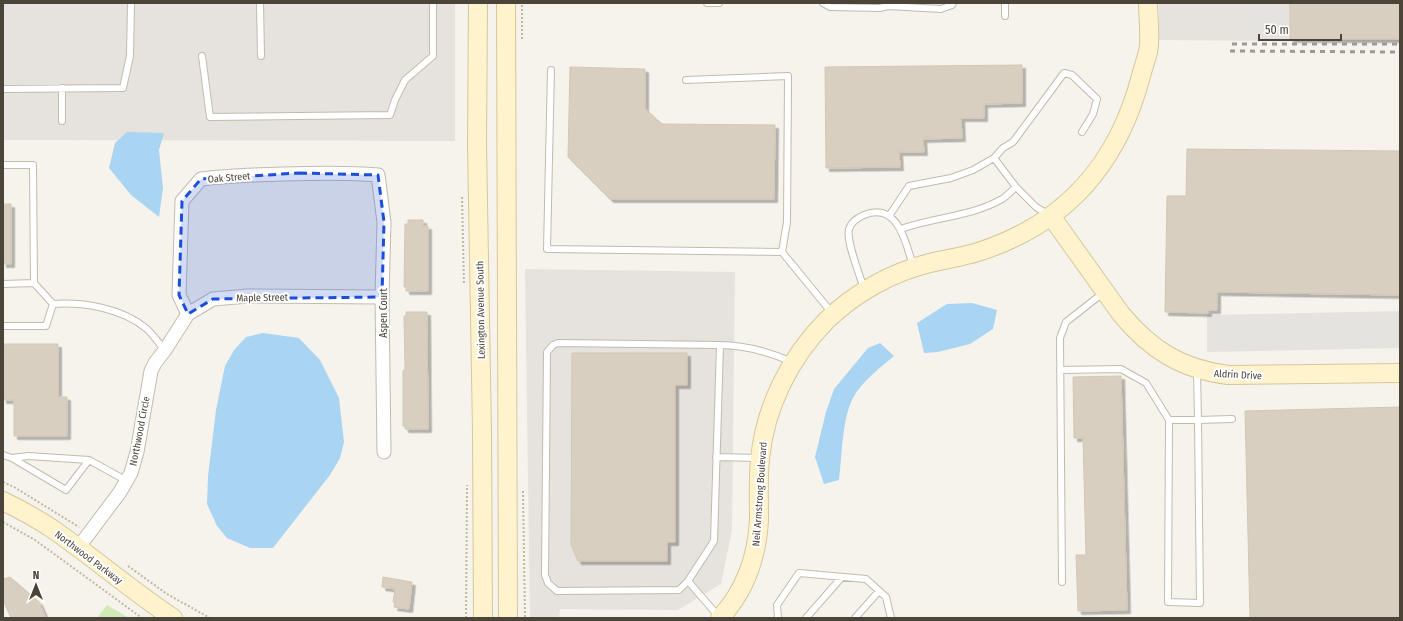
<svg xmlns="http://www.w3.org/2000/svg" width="1403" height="621" font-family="'Fira Sans Condensed',sans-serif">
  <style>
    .industrial { fill: #e6e2dd }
    .green { fill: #d2eab5 }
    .parking { fill: #e5e3e0 }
    .water { fill: #a9d4f2 }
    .building { fill: #d8cfc1; stroke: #d3c7b4; filter: url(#shadow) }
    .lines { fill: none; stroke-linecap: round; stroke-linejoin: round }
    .lane-casing { stroke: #c2bbae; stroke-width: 8 }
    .street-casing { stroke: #c2bbae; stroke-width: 15 }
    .secondary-casing { stroke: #d6c79b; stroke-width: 20 }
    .path { stroke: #c4b79f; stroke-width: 2; stroke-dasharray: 2 2; stroke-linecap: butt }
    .lane { stroke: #fff; stroke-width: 6 }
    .street { stroke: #fff; stroke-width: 13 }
    .secondary { stroke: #fff3cd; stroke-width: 18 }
    .rail { stroke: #9a9a9a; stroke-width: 3; stroke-dasharray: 5 5; stroke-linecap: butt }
    .marked { fill: #1d4ed8; fill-opacity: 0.2; stroke: #1d4ed8; stroke-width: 3; stroke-dasharray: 8 5; stroke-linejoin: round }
    .labels { text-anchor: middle; stroke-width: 4; stroke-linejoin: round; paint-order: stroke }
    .street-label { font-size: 10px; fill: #4b4439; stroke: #fff }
  </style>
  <defs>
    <filter id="shadow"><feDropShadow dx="3.5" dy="3.5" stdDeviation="0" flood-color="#0004"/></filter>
  </defs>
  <rect width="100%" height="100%" fill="#f6f3ec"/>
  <path class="industrial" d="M3,3H455V141L3,140Z
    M1159,3H1400V42L1159,40Z
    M525,269L735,272L732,530L721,584L678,610L560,609L559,618H530Z"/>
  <path class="green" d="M107,605L129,618H97Z"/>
  <path class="parking" d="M1250,3H1282L1281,37L1250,36Z
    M1400,311V348L1207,352V315Z"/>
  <path class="water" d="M127,132L164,133L159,150L163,188L159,217L131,195L109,168L115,143Z
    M972,303L997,310L993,329L970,344L938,352L924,353L917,323L947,304Z
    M263,333L299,338L320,360L339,398L344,442L340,458L330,475L273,548H250L227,538L217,526L207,504L208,476L216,410L225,366L234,350L246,337Z
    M880,343L894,356C880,368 862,381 853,398C842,418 842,457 839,480L824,484L815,457L826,412L834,389L868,348Z"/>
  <path class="building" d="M1290,3H1400V39H1290Z
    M1022,65V103L984,104V118H961L962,138L923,139L924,152H899L900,167L826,168L825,67Z
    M570,67L645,69V109L662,124L775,125L774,199H610L568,157Z
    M1187,149L1400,151V295L1217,292V310H1208V313L1165,312L1167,196H1186Z
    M3,204H11V264H3Z
    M408,220H423V226H428V291H406V287H404L405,224H408Z
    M406,312H427L428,429H405V426H403V370H405L404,316H406Z
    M3,344H58V397H67V436H14V400H3Z
    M572,353H687V385H675V542H667V561H578L571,545Z
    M1121,376L1127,610L1078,611L1076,555H1086L1083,438H1074L1073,377Z
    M1400,407V618H1250L1245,411Z
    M10,577L39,602L46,618H11L3,600V579Z
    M383,577L412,582L409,609L394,607L395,602H393L395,589L382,587Z"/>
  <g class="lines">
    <defs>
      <path id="lane" d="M260,3L261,56
        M707,3H719
        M823,3L830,7L880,8L888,6L889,3
        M1005,3V16
        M888,6L941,9L952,5L953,3
        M202,56L210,117L390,115L395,100L405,80L433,56V3
        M551,70L547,249L782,252L832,313
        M686,80L788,76L787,222L782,252
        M3,89L123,88L130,56L131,3
        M62,121V88
        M3,165H33L34,283L53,304C84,302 122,308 147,329C153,335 159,343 165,350
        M1016,187L994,158L1003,148L1013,142L1064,73L1072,75L1097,99L1093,114L1082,132
        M889,216L909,186L951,178L973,170L994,158
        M901,229C933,217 971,217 1002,199C1007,196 1011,191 1016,187L1036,207L1049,215
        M3,284L34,283
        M864,289C860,275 846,242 849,229C851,222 857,218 864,215C898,201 906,243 913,266
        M3,326H46L53,304
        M720,345L714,541L688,581L679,590L557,591L548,583L545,575L547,352L553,345L558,343L720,345C745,345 769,352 792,362
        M1060,370L1121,369L1146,383L1169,420
        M1197,370L1198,420H1169L1168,602L1200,603L1198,420L1232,419
        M3,455L12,458L66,490L89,460L127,481
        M716,457L759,458
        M12,458L28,456L89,460
        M688,581L719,617
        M1062,582L1060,338L1066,322L1103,293
        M778,618L777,605L799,573L866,579L886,597L891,618
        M806,618L842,577
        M855,618L879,591"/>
      <path id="street" d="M188,314L179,295L182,201L201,179C229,175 256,175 283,174C315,173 347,172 378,175L384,222L382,297L384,452
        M78,548L120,492L131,473L137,452L151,371L155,363L165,350L188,314L213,299L248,296L382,297"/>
      <path id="secondary" d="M478,3L477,144L482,432L483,618
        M506,3L508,618
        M1051,216L1121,314C1151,350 1181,369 1228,375L1400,373
        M3,501C19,509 36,518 51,528C93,557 131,590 173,618
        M720,618C745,591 757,557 759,520C759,500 758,479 760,459C765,407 790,357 827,320C855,293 892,272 930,263C946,259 962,257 978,252C1066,224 1118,164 1141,76C1143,68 1146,60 1148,52C1151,37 1148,19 1148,3"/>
    </defs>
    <use href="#lane" class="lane-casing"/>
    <use href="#street" class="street-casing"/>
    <use href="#secondary" class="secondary-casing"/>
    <path class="path" d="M522,39V3
      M462,197L464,285
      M3,482L14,487L79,527
      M523,491L525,618
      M3,522L35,540L142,618
      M128,566L167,594L210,618
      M466,618L467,485"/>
    <use href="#lane" class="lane"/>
    <use href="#street" class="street"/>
    <use href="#secondary" class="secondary"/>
    <path class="rail" d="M1232,44H1400
      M1230,51L1400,52"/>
  </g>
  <path class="marked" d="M299,173L378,175L384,222L382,297L213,299L188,314L179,295L182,201L201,179Z"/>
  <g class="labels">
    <g class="street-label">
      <text transform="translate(229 177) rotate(-5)" y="4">Oak Street</text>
      <text transform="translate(262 297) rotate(-1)" y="4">Maple Street</text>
      <text transform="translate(480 310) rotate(-91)" y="4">Lexington Avenue South</text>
      <text transform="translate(383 313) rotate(-90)" y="4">Aspen Court</text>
      <text transform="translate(1238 374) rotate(3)" y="4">Aldrin Drive</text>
      <text transform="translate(139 431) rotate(-79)" y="4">Northwood Circle</text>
      <text transform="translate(759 494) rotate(-86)" y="4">Neil Armstrong Boulevard</text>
      <text transform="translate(89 557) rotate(37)" y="4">Northwood Parkway</text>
    </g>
  </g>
  <rect width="1403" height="621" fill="none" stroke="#4b4439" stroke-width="8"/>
  <g transform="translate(36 585)" stroke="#ffffff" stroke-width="3" paint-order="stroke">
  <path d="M0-3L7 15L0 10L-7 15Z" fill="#4b4439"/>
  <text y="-6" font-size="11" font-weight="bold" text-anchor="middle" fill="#4b4439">N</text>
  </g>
  <path d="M1259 34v6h82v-6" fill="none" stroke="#4b4439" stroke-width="2"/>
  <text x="1265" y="34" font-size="12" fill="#4b4439" stroke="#ffffff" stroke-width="3" paint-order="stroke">50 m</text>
</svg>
